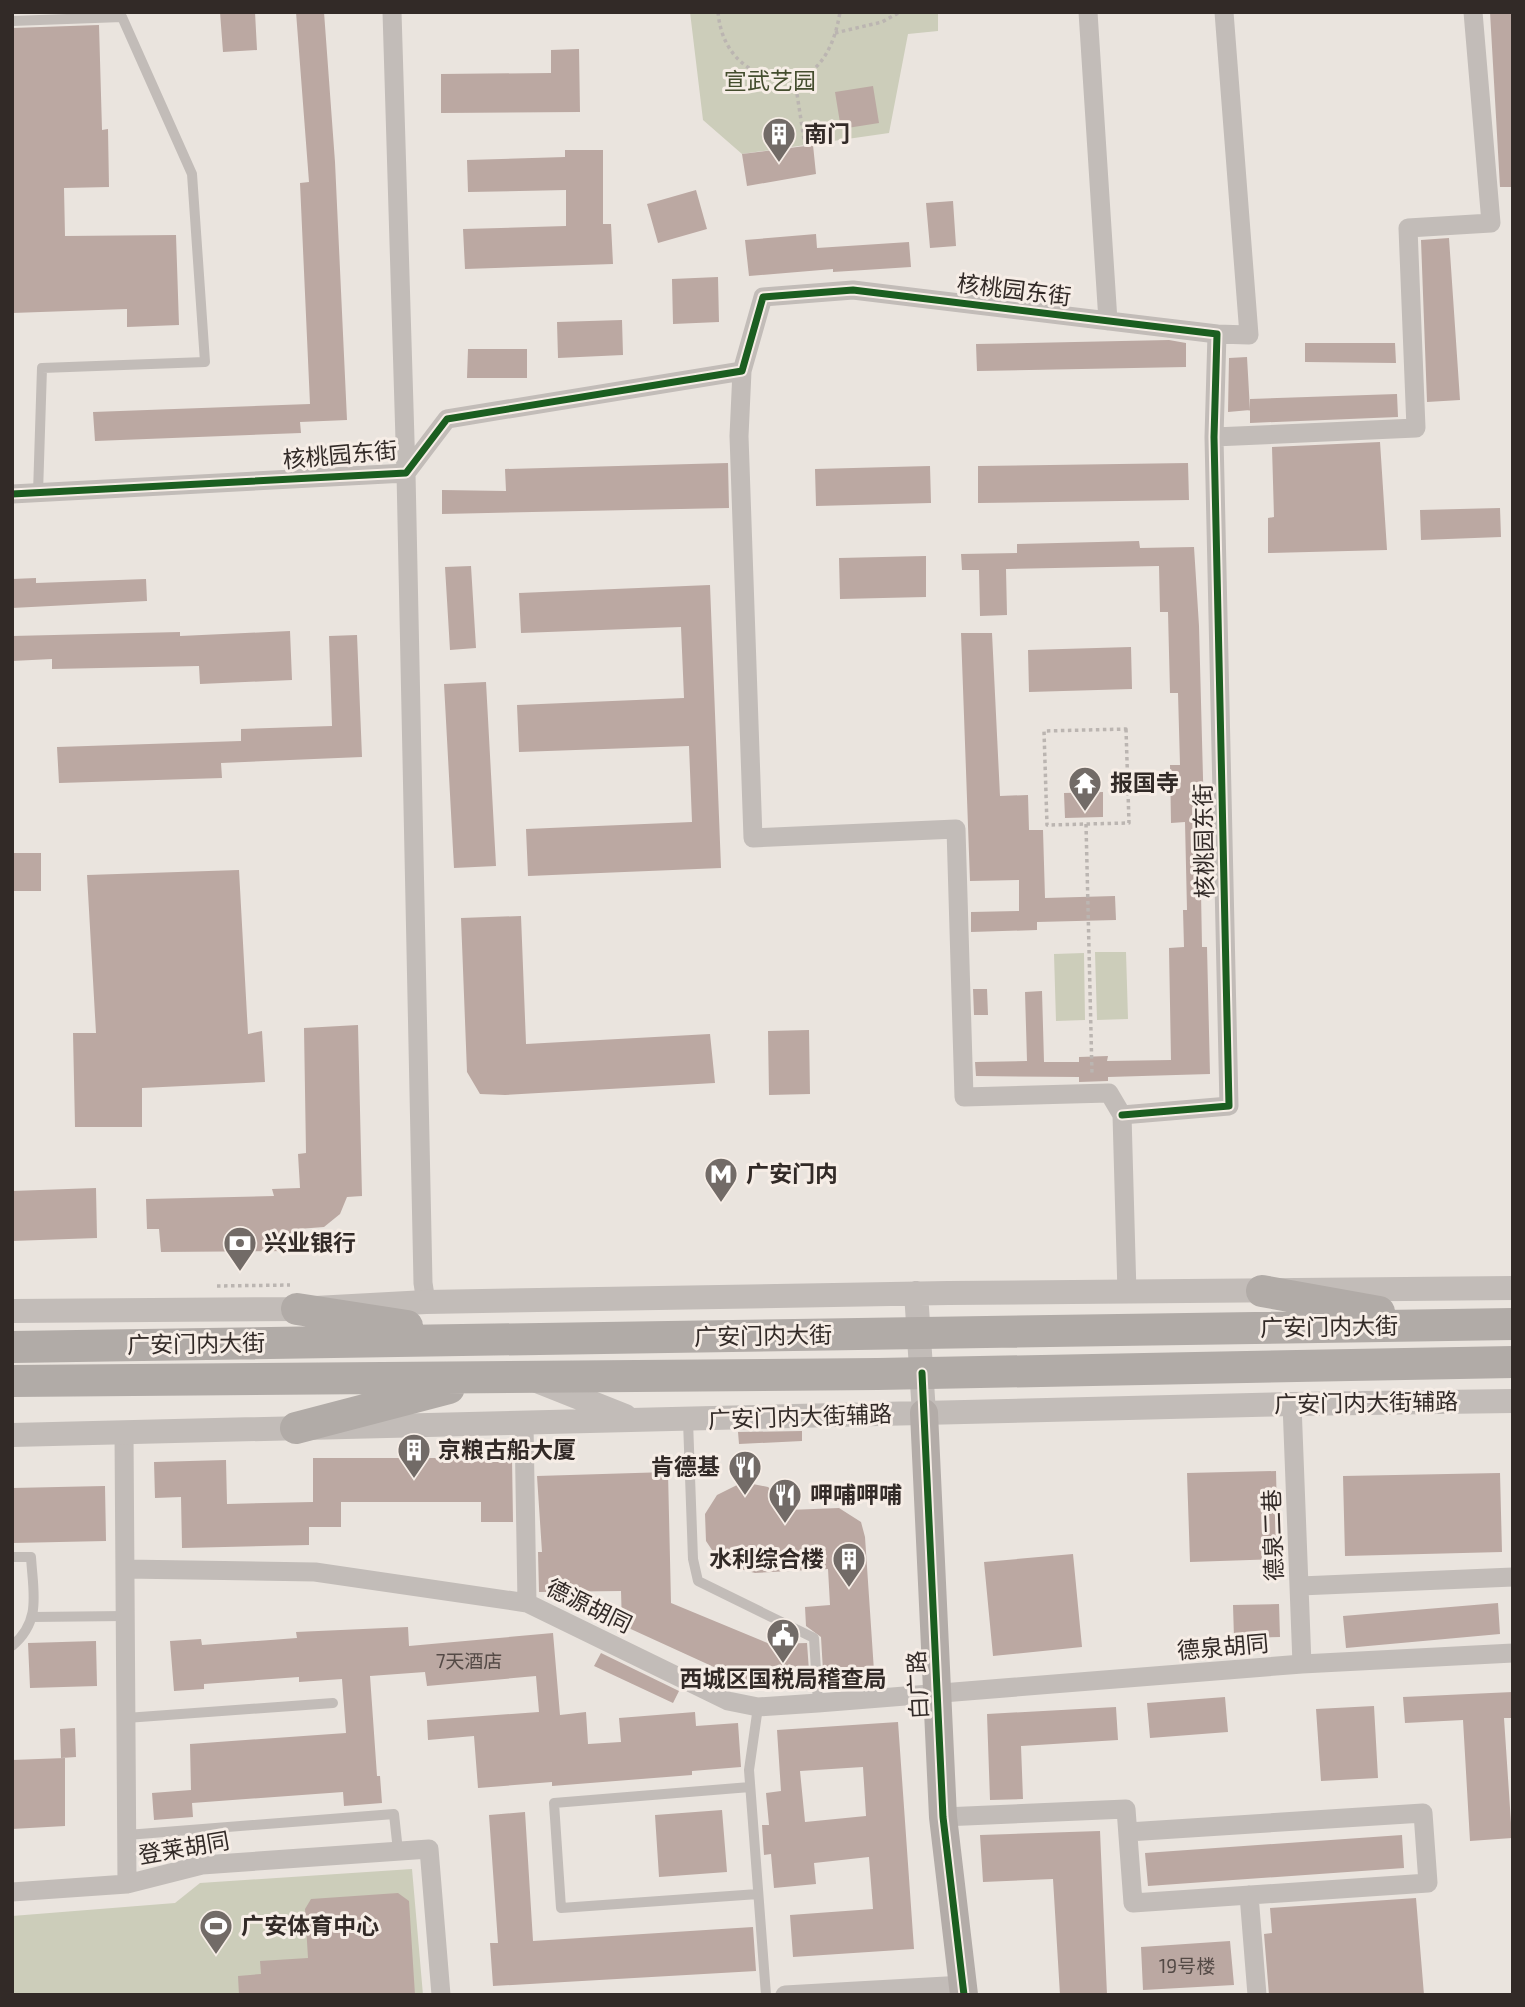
<svg xmlns="http://www.w3.org/2000/svg" width="1525" height="2007" font-family="'Exo 2','Noto Sans SC',sans-serif">
  <style>
    .green { fill: #cccdba }
    .building { fill: #bba8a2; fill-rule: evenodd }
    .lines { fill: none; stroke-linecap: round; stroke-linejoin: round }
    .path { stroke: #bbb5b1; stroke-width: 3.5; stroke-dasharray: 3.5 3.5; stroke-linecap: butt }
    .service { stroke: #c2bcb8; stroke-width: 10 }
    .minor { stroke: #c2bcb8; stroke-width: 19 }
    .tertiary { stroke: #c2bcb8; stroke-width: 24 }
    .secondary { stroke: #b3aca8; stroke-width: 28 }
    .primary { stroke: #b1aba7; stroke-width: 32 }
    .cycleway-casing { stroke: #f6ede6; stroke-width: 11 }
    .cycleway { stroke: #1b5e20; stroke-width: 7 }
    .labels { text-anchor: middle; stroke-width: 6; stroke-linejoin: round; paint-order: stroke }
    .number-label { font-size: 19px; fill: #544a46 }
    .park-label { font-size: 23px; fill: #444d2e; stroke: #f6ede6 }
    .poi-label { font-size: 23px; font-weight: bold; fill: #322a27; stroke: #f6ede6; text-anchor: start }
    .street-label { font-size: 23px; fill: #322a27; stroke: #f6ede6 }
  </style>
  <rect width="100%" height="100%" fill="#eae4de"/>
  <path class="green" d="M690,12H938V31L908,34L889,133L742,154L703,120Z
    M1095,952H1126L1128,1019L1097,1020Z
    M1084,953L1085,1020L1056,1021L1054,954Z
    M412,1869L423,1995H12V1916L175,1903L200,1883Z"/>
  <path class="building" d="M220,12H255L257,50L223,52Z
    M296,12H324L335,162L347,420L300,422L301,433L95,441L93,412L310,404L300,183L309,182Z
    M1490,12H1513V187H1500Z
    M99,25L102,130L108,129L109,187L64,188L65,236L176,235L179,325L127,327V309L12,313V28Z
    M579,49L580,112L441,113V74L551,73V50Z
    M873,86L879,123L841,129L835,92Z
    M813,145L816,174L747,186L742,154Z
    M565,150H603V224H611L613,264L465,269L463,229L566,226V190L468,192L467,160L565,157Z
    M696,190L707,229L658,243L647,204Z
    M953,201L956,246L930,248L926,203Z
    M816,234L817,248L909,242L911,267L833,272V269L749,276L745,240Z
    M1449,238L1460,400L1427,402L1421,240Z
    M718,277L719,322L673,324L672,279Z
    M622,320L623,355L558,358L557,322Z
    M1169,340L1186,343V367L977,371L976,344Z
    M1305,343H1395L1396,363L1305,362Z
    M468,349H527V378H467Z
    M1247,357L1250,410L1228,412L1229,358Z
    M1397,394L1398,417L1250,423V399Z
    M1380,442L1387,550L1268,553V518L1274,517L1272,447Z
    M728,463L729,508L442,514V490L506,491L505,469Z
    M1188,463L1189,500L978,503V466Z
    M930,466L931,503L816,506L815,469Z
    M1500,508L1501,537L1421,540L1420,510Z
    M1139,541L1140,548L1194,547L1199,626L1206,892H1201L1202,947H1207L1210,1074L1108,1077V1081L1079,1082V1077L976,1076L975,1062L1027,1061L1025,992L1042,991L1044,1062H1079V1057L1108,1056L1107,1061L1171,1060L1169,948L1184,947L1183,910H1187L1185,822L1171,823L1170,765H1180L1178,693H1170L1168,612H1160L1159,566L1006,569L1007,615L980,616L979,570H962L961,554L1017,553V544Z
    M926,556V597L840,599L839,558Z
    M471,566L476,648L450,650L445,567Z
    M36,578V583L146,579L147,601L12,608V579Z
    M710,585L721,868L528,876L526,829L692,822L689,746L519,752L517,705L684,698L681,627L521,633L519,593Z
    M290,631L292,680L200,684L199,666L52,669V659L12,661V636L180,632V636Z
    M961,633H992L1000,796L1028,795L1029,830H1043L1045,898L1115,896L1116,920L1037,922V930L971,932V912L1019,911V880L970,881Z
    M357,635L362,757L221,763L222,778L59,783L57,747L241,741V729L332,726L329,636Z
    M1131,647L1132,689L1029,692L1028,650Z
    M486,682L496,866L454,868L444,684Z
    M1103,792V817L1065,818L1064,793Z
    M12,853H41V891H12Z
    M239,870L248,1034L262,1031L265,1082L142,1088V1127H75L73,1033H96L87,875Z
    M521,916L526,1044L710,1034L715,1083L505,1095L480,1094L467,1072L461,918Z
    M973,989H987L988,1015H974Z
    M358,1025L362,1196L347,1197L340,1214L324,1227L298,1229V1251L161,1252L159,1229H147L146,1199L274,1196L272,1189L300,1188L298,1154L306,1153L304,1028Z
    M809,1030L810,1094L769,1095L768,1031Z
    M96,1188L97,1238L12,1241V1191Z
    M802,1431V1441L739,1444L738,1432Z
    M313,1458H512L513,1522H481V1502H341V1527H309V1545L182,1548L181,1497L155,1498L154,1462L226,1460L227,1504L313,1502Z
    M1276,1471L1278,1559L1190,1562L1187,1473Z
    M668,1472L671,1603L770,1644L807,1643L809,1671H805V1683L751,1684L622,1625L621,1591L539,1592L538,1552H542L537,1476Z
    M1500,1473L1502,1552L1345,1556L1343,1476Z
    M743,1482L768,1487L783,1500L789,1510L839,1508L861,1522L865,1537L875,1686L838,1689L837,1670L823,1671L821,1637L806,1626L805,1607L830,1605L828,1569L755,1573L733,1567L714,1553L706,1541L705,1514L717,1495Z
    M105,1486L106,1541L12,1543V1488Z
    M1073,1554L1082,1647L993,1656L984,1562Z
    M1498,1603L1500,1634L1346,1648L1343,1616Z
    M1279,1604L1280,1637L1234,1638L1233,1605Z
    M408,1627L409,1646L553,1633L560,1715L586,1712L588,1744L621,1742L619,1718L695,1712L696,1726L738,1723L741,1767L692,1771V1775L552,1786V1782L478,1788L474,1736L428,1740L427,1720L539,1712L536,1676L427,1686L425,1672L370,1676L377,1776H380L382,1803L344,1806L343,1792L192,1803L193,1817L154,1820L152,1793L191,1790L190,1744L346,1733L342,1679L299,1682V1677L204,1684V1689L174,1691L170,1641L201,1639L202,1645L297,1638L296,1632Z
    M96,1641L97,1686L30,1688L28,1643Z
    M601,1653L679,1691L673,1703L594,1666Z
    M1513,1692V1718H1504L1512,1838L1470,1841L1463,1720L1405,1723L1403,1697Z
    M1225,1697L1228,1732L1150,1738L1147,1703Z
    M1374,1706L1378,1778L1321,1781L1316,1709Z
    M1116,1707L1118,1740L1021,1746L1023,1799L990,1800L987,1714Z
    M898,1722L914,1949L793,1957L790,1915L873,1909L869,1857L814,1863L816,1884L774,1888L771,1854L764,1855L762,1825H769L766,1793L781,1791L777,1730ZM863,1767L866,1816L805,1822L800,1771Z
    M75,1728L76,1757L61,1758L60,1729Z
    M65,1758V1826L12,1829V1760Z
    M722,1810L727,1872L659,1877L655,1815Z
    M525,1812L533,1941L753,1927L756,1971L493,1986L490,1943H498L489,1815Z
    M1100,1831L1107,1995H1060L1053,1879L983,1882L980,1835Z
    M1402,1835L1404,1868L1148,1886L1145,1853Z
    M398,1893L409,1901L415,1995H239L238,1976L261,1974L260,1961L308,1958L305,1909L311,1899Z
    M1416,1898L1424,1995H1269L1264,1934L1272,1933L1270,1908Z
    M1230,1941L1234,1985L1143,1990L1141,1947Z"/>
  <g class="lines">
    <path class="path" d="M718,12C722,57 752,79 795,81
      M835,33L882,22L900,12
      M805,146L795,81C824,69 835,42 840,12
      M1126,729L1129,823L1047,825L1044,731Z
      M1086,824L1092,1074
      M217,1286L290,1285"/>
    <path class="service" d="M12,21L122,17L192,174L205,362L42,368L38,493
      M688,1421L693,1559L698,1581L814,1638L818,1703
      M12,1557H31C33,1592 42,1621 12,1646
      M32,1617L125,1616
      M758,1707L749,1770L766,1995
      M126,1718L333,1703
      M750,1787L554,1803L561,1908L758,1894
      M127,1835L394,1814L398,1851"/>
    <path class="minor" d="M392,12L406,473L423,1283L426,1302
      M1088,12L1108,321
      M1217,334L1249,335L1224,12
      M742,371L739,436L753,838L956,829L964,1097L1109,1093L1122,1115L1127,1293
      M1214,437L1416,428L1408,228L1491,223L1473,12
      M12,494L406,473L447,419L742,371L763,297L853,290L1217,334L1214,437L1229,1106L1122,1115
      M1292,1404L1302,1664
      M524,1424L527,1603
      M124,1432L127,1884
      M125,1569L315,1572L527,1603L728,1701L758,1707L818,1703L1302,1664L1513,1653
      M1300,1586L1513,1577
      M943,1817L1126,1809L1133,1903L1428,1883L1423,1813L1128,1832
      M12,1892L127,1884L202,1865L429,1849L441,1995
      M1249,1895L1257,1995
      M785,1995L964,1985"/>
    <path class="tertiary" d="M916,1293L924,1413
      M12,1311L297,1309L426,1302L948,1293L1513,1288
      M532,1379L625,1416
      M12,1435L1292,1404L1513,1401"/>
    <path class="secondary" d="M924,1413L943,1817L964,1995"/>
    <path class="primary" d="M1262,1291L1379,1312
      M297,1309L407,1326
      M12,1347L1513,1324
      M12,1381L878,1374L1513,1362
      M296,1428L449,1388"/>
    <defs>
      <path id="cycleway" d="M12,494L406,473L447,419L742,371L763,297L853,290L1217,334L1214,437L1229,1106L1122,1115
        M922,1373L943,1817L964,1995"/>
    </defs>
    <use href="#cycleway" class="cycleway-casing"/>
    <use href="#cycleway" class="cycleway"/>
  </g>
  <defs>
    <symbol id="building-pin" viewBox="-11 -11 22 30"><path d="M0 17L-7.5 6A9.5 9.5 0 1 1 7.5 6Z" fill="#726b67" stroke="#f6ede6"/><path d="M-4-6H4V6H1V3H-1V6H-4ZM-2.5-4.3h1.7v1.8h-1.7ZM.8-4.3h1.7v1.8H.8ZM-2.5-1h1.7V.8h-1.7ZM.8-1h1.7V.8H.8Z" fill="#fff"/></symbol>
    <symbol id="temple-pin" viewBox="-11 -11 22 30"><path d="M0 17L-7.5 6A9.5 9.5 0 1 1 7.5 6Z" fill="#726b67" stroke="#f6ede6"/><path d="M0-6L5-2H3V0L6.5 2.5H4V6H1.5V3h-3V6H-4V2.5H-6.5L-3 0V-2H-5Z" fill="#fff"/></symbol>
    <symbol id="metro-pin" viewBox="-11 -11 22 30"><path d="M0 17L-7.5 6A9.5 9.5 0 1 1 7.5 6Z" fill="#726b67" stroke="#f6ede6"/><path d="M-5.5 5V-5H-3L0 0L3-5H5.5V5H3V-.5L0 4L-3-.5V5Z" fill="#fff"/></symbol>
    <symbol id="bank-pin" viewBox="-11 -11 22 30"><path d="M0 17L-7.5 6A9.5 9.5 0 1 1 7.5 6Z" fill="#726b67" stroke="#f6ede6"/><path d="M-6-4H6V4H-6ZM0-2.3a2.3 2.3 0 1 0 0 4.6a2.3 2.3 0 1 0 0-4.6Z" fill="#fff"/></symbol>
    <symbol id="restaurant-pin" viewBox="-11 -11 22 30"><path d="M0 17L-7.5 6A9.5 9.5 0 1 1 7.5 6Z" fill="#726b67" stroke="#f6ede6"/><path d="M-5-6h1v4h1v-4h1v4h1v-4h1v5L-1.5 .5V6h-2V.5L-5-1ZM5-6V6H3V1.5H1.5Q1.5-4 5-6Z" fill="#fff"/></symbol>
    <symbol id="civic-pin" viewBox="-11 -11 22 30"><path d="M0 17L-7.5 6A9.5 9.5 0 1 1 7.5 6Z" fill="#726b67" stroke="#f6ede6"/><path d="M-.6-6.5H3V-4.5H.6V-3L4-1V1h2V6H-6V1h2V-1L-.6-3ZM-1.2 2.5V6h2.4V2.5Z" fill="#fff"/></symbol>
    <symbol id="stadium-pin" viewBox="-11 -11 22 30"><path d="M0 17L-7.5 6A9.5 9.5 0 1 1 7.5 6Z" fill="#726b67" stroke="#f6ede6"/><path d="M0-5a6.5 5 0 1 0 0 10a6.5 5 0 1 0 0-10ZM-3.5-1.8h7v3.6h-7Z" fill="#fff"/></symbol>
  </defs>
  <g fill-rule="evenodd">
    <use href="#building-pin" x="760" y="115" width="38" height="52"/>
    <use href="#temple-pin" x="1066" y="764" width="38" height="52"/>
    <use href="#metro-pin" x="702" y="1155" width="38" height="52"/>
    <use href="#bank-pin" x="221" y="1224" width="38" height="52"/>
    <use href="#building-pin" x="395" y="1431" width="38" height="52"/>
    <use href="#restaurant-pin" x="726" y="1448" width="38" height="52"/>
    <use href="#restaurant-pin" x="766" y="1476" width="38" height="52"/>
    <use href="#building-pin" x="830" y="1540" width="38" height="52"/>
    <use href="#civic-pin" x="764" y="1616" width="38" height="52"/>
    <use href="#stadium-pin" x="197" y="1907" width="38" height="52"/>
  </g>
  <g class="labels">
    <g class="number-label">
      <text x="469" y="1668">7天酒店</text>
      <text x="1187" y="1973">19号楼</text>
    </g>
    <g class="park-label">
      <text x="770" y="89">宣武艺园</text>
    </g>
    <g class="poi-label">
      <text x="804" y="142">南门</text>
      <text x="1110" y="791">报国寺</text>
      <text x="746" y="1182">广安门内</text>
      <text x="264" y="1251">兴业银行</text>
      <text x="438" y="1458">京粮古船大厦</text>
      <text x="720" y="1475" text-anchor="end">肯德基</text>
      <text x="810" y="1503">呷哺呷哺</text>
      <text x="824" y="1567" text-anchor="end">水利综合楼</text>
      <text x="783" y="1687" text-anchor="middle">西城区国税局稽查局</text>
      <text x="241" y="1934">广安体育中心</text>
    </g>
    <g class="street-label">
      <text transform="translate(1014 290) rotate(7)" y="8">核桃园东街</text>
      <text transform="translate(340 455) rotate(-5)" y="8">核桃园东街</text>
      <text transform="translate(1204 841) rotate(-91)" y="8">核桃园东街</text>
      <text transform="translate(1329 1327) rotate(-1)" y="8">广安门内大街</text>
      <text transform="translate(763 1336) rotate(-1)" y="8">广安门内大街</text>
      <text transform="translate(196 1344) rotate(-1)" y="8">广安门内大街</text>
      <text transform="translate(1366 1403) rotate(-1)" y="8">广安门内大街辅路</text>
      <text transform="translate(800 1417) rotate(-2)" y="8">广安门内大街辅路</text>
      <text transform="translate(1273 1535) rotate(-92)" y="8">德泉二巷</text>
      <text transform="translate(589 1606) rotate(26)" y="8">德源胡同</text>
      <text transform="translate(1223 1647) rotate(-5)" y="8">德泉胡同</text>
      <text transform="translate(918 1685) rotate(-93)" y="8">白广路</text>
      <text transform="translate(184 1848) rotate(-10)" y="8">登莱胡同</text>
    </g>
  </g>
  <rect width="1525" height="2007" fill="none" stroke="#322a27" stroke-width="28"/>
</svg>
